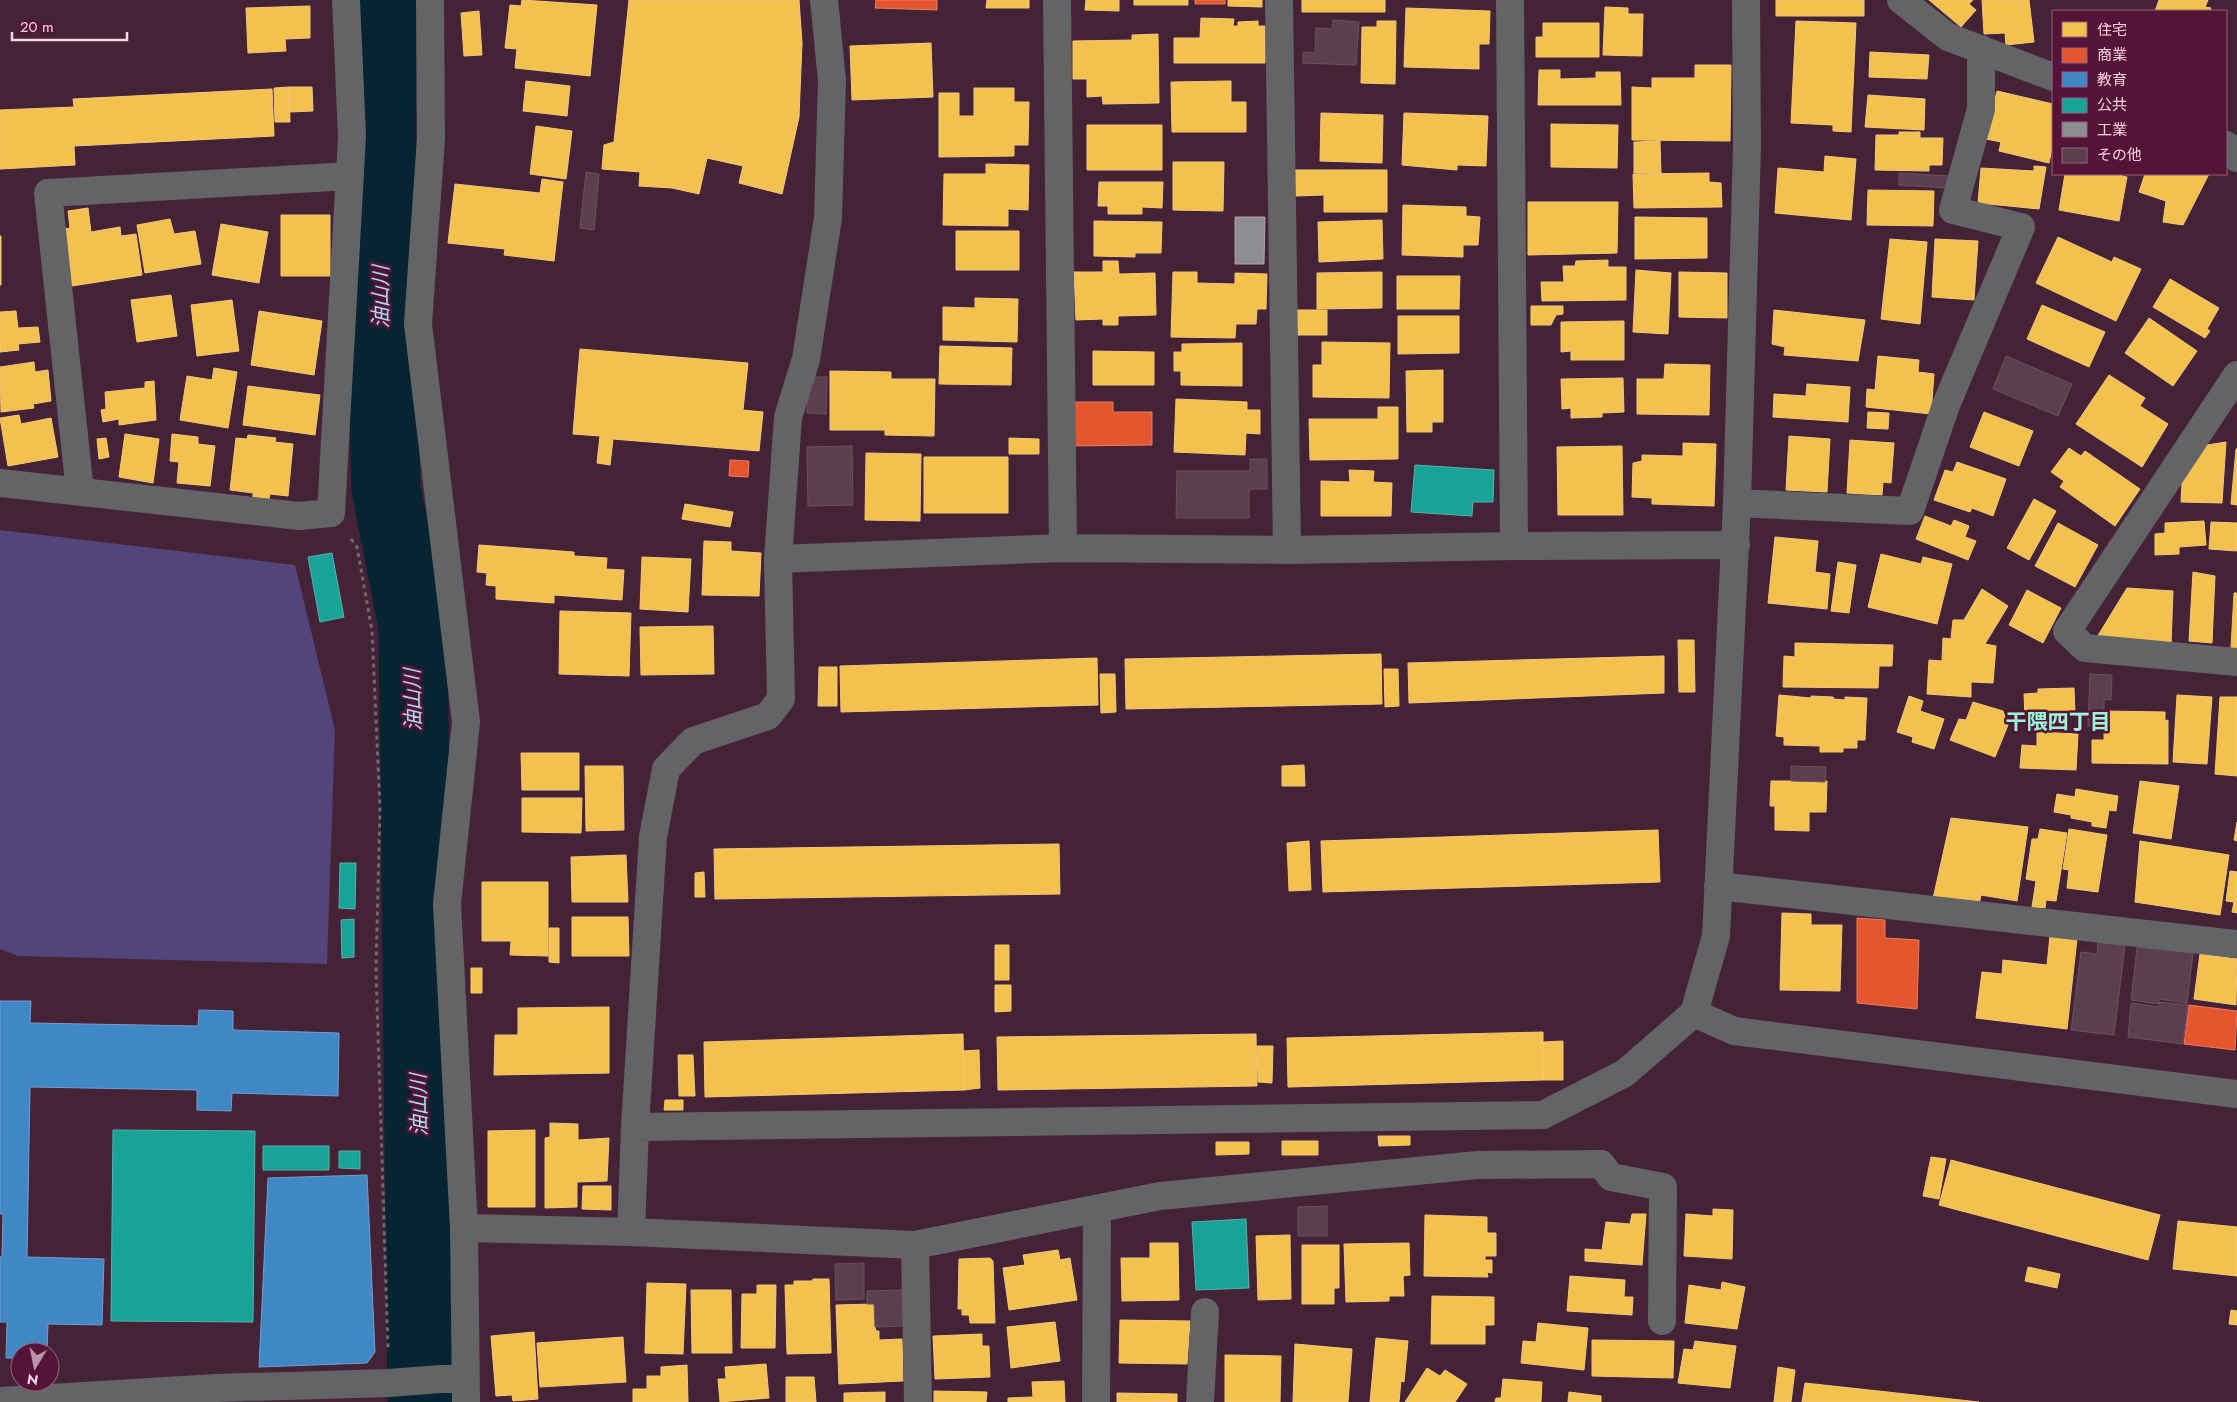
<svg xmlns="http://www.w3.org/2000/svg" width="2237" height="1402" font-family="Jost,'Noto Sans JP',sans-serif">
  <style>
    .green { fill: #514579 }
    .homes { fill: #f2c14e; stroke: #f5c67b }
    .shops { fill: #e4572e; stroke: #eb7c65 }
    .schools { fill: #3f88c5; stroke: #779ece }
    .public { fill: #17a398; stroke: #5bb1af }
    .industry { fill: #8d8d92; stroke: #aea2ab }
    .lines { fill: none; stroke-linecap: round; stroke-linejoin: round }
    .river { stroke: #072432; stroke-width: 69 }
    .building { fill: #5b3f4e; stroke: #6e5160 }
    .path { stroke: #6f6a6e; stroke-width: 3; stroke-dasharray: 4 4; stroke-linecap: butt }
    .minor { stroke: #636465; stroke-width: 28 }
    .labels { text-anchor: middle; stroke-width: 5; stroke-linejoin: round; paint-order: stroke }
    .water-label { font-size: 21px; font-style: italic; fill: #acdcf3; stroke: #541438 }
    .neighbourhood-label { font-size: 21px; font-weight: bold; fill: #9bf8d7; stroke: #541438 }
  </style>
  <rect width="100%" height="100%" fill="#452336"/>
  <path class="green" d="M0,530L295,565L335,730L327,964L18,956L0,949Z"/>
  <path class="homes" d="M522,0L597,5L590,76L515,68L517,49L505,48L510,5L521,6Z
    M629,0H799L802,43L799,117L782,194L739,183L743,166L707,158L699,194L672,188L639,186L640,172L602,169L604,145L614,142Z
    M987,0H1029V8H986Z
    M1086,0H1119V11L1085,10Z
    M1134,0H1188V5H1134Z
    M1228,0H1262V7L1228,6Z
    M1302,0H1385V12H1302Z
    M1776,0H1864V16H1776Z
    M1929,0H1973L1969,4L1976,10L1961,27Z
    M1982,0H2029L2034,42L2006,45L2005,33L1984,34Z
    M2159,0H2208L2205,7L2211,8L2210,11H2155Z
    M310,6V38L285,39L286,51L248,53L246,8Z
    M1605,7L1628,8V14H1643L1642,56L1603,55Z
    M1406,8L1490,11L1489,44H1479V69L1404,67Z
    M479,11L482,55L464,56L461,13Z
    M1201,18L1234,19L1233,26H1238V22L1258,21V26H1265V63H1174V38H1200Z
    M1377,21H1396L1395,84L1361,83L1362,27H1377Z
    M1796,21L1856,23L1851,132L1833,131V125L1791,123Z
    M1543,23H1599V57H1536V37H1543Z
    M1158,34L1159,103L1103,104L1102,96L1087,97V79H1073V41L1132,40V35Z
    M931,43L933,97L852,100L850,46Z
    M1870,52L1929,55L1927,79L1869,77Z
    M1695,65H1731L1730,141L1632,140V87L1652,88V78H1695Z
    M1539,70H1560V79L1596,78V72H1620L1621,105H1538Z
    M526,81L570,86L567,116L523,111Z
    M1231,81V102H1246V132H1172L1171,82Z
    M289,87L290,122H275L274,88Z
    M289,87H312L313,111L289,112Z
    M974,88H1014V102H1029L1028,145H1014V156L939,157V93H959V116H974Z
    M272,89L274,136L74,146L75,165L0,169V110L74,107L73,99Z
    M1997,91L2053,104V144L2049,163L1999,151L2001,142L1986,139Z
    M1868,95L1925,99L1924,130L1865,127Z
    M1321,113L1383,115L1382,163L1320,161Z
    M1404,113L1488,116L1486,166L1457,165V170L1402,165Z
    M1551,124L1618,125L1617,168L1551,167Z
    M1087,125H1162V170H1087Z
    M536,126L572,131L566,179L530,174Z
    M1899,132H1920V138H1943L1942,165H1929V171L1875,170L1876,135H1899Z
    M1660,141L1661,173H1634V142Z
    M1825,156L1856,159L1851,220L1775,213L1778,168L1824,172Z
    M1173,162H1224L1223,211L1173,210Z
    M986,164L1029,165L1028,210L1008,209V226L943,225L944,174H986Z
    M2034,166L2046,167L2039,209L1978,203L1981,168L2034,171Z
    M1295,170H1387V212H1324V195L1296,196Z
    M1709,173V182L1721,183L1722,207L1634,208L1633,174Z
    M2065,174H2114L2127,177L2119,221L2059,210Z
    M2145,174H2209L2183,225L2163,222L2166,201L2139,192Z
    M542,179L563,182L554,261L504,255L505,249L448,243L455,184L540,193Z
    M1099,182H1163L1162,208L1142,207V214H1108V206H1098Z
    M1868,190L1934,191L1933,226L1867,225Z
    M1528,202H1618L1617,253L1528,255Z
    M1403,205L1466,207V216L1480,217L1478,245H1463V257L1402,255Z
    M88,208L91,232L120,227L121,236L136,234L142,275L72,286L64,229L70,228L68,211Z
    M281,215H330V276H281Z
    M1635,217L1707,218V258L1635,259Z
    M170,219L174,234L195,231L201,264L145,273L137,225Z
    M1382,220L1383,259L1319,262L1318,222Z
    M1094,221L1162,222L1161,253H1135V257L1094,256Z
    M221,224L268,232L259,283L212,275Z
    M956,231H1019V270H956Z
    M0,236H1V285H0Z
    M2058,237L2112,262L2114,257L2141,269L2116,321L2036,283Z
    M1890,239L1927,242L1920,324L1881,319Z
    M1935,239L1978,241L1974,300L1932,297Z
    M1608,260V267H1626V300L1542,301L1541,282H1564L1563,266H1575L1576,261Z
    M1103,261H1118L1119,274L1155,273L1156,315L1118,316V325H1103V319L1076,320L1074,272H1103Z
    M1636,270L1671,273L1668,334L1633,332Z
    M1173,272H1197V283L1235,284V273L1267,274L1266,309H1257L1256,324H1236L1235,338L1171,337Z
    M1382,272V308L1317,309V273Z
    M1679,272L1727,273V318L1679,317Z
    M1397,276H1460L1459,309H1397Z
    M2170,279L2219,308L2207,329L2210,331L2205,338L2153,307Z
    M171,295L177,336L137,342L131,300Z
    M975,298L1018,299L1017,342L943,340V307L975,308Z
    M232,300L239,351L197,356L191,305Z
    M2042,305L2105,332L2089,367L2027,339Z
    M1531,306H1563V314L1556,315L1551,325H1531Z
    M1296,310H1327V335H1296Z
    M1774,310L1865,320L1858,361L1784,355L1785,347L1772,344Z
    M16,311L18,328L38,327L40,342L18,344L19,350L0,352V312Z
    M259,311L322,321L314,375L251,365Z
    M1398,316H1459V353L1398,354Z
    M2149,318L2197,351L2173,386L2125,353Z
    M1624,321V360H1571V351L1561,352V322Z
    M1322,342L1390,343L1389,398L1313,397V365H1322Z
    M1242,343V386L1181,385V371H1174V352H1182V344Z
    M940,346L1012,348L1011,385L939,384Z
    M580,349L748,363L743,410L763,412L759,451L613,439L610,465L597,463L600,436L573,434Z
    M1093,351L1154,352V385H1093Z
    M1878,356L1919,360L1918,372L1934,374L1931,414L1866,407L1867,389L1875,390Z
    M34,362L35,372L48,370L51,401L33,404L34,408L1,412L0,367Z
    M1665,364L1710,365L1709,415L1637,414V379H1664Z
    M214,368L237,372L228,428L180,420L187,376L212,380Z
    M1443,370V422H1432V432H1407L1406,371Z
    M830,371L891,372V379H935L934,436L885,435V430H830Z
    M2109,375L2145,398L2140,406L2168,424L2142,467L2076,424Z
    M1623,378L1624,412L1602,413V417L1571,418V408L1562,409L1561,379Z
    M154,381L156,420L119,425V419L103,422L101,410L106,409L105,392L145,388V382Z
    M1807,384L1850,387L1848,422L1773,417L1774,394L1806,396Z
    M248,386L320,395L315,435L243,425Z
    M1176,399L1247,402V410H1260V434L1246,433L1245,455L1174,452Z
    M1378,407H1398V459L1310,460L1309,419H1378Z
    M1868,412L1889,413L1888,429L1867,428Z
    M1984,412L2033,431L2019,466L1970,447Z
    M19,415L21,424L51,418L58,457L8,466L0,418Z
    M125,434L159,439L153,483L119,477Z
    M172,434L198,437V444L215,446L210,486L177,483L179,462L170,461Z
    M248,435L276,438L275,442L293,444L288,496L270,494L269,499L253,497V493L230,490L236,438L247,439Z
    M1789,436L1830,439L1827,492L1786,490Z
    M106,438L109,457L99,459L97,439Z
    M1009,438L1039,439V454H1009Z
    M1850,440L1894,443L1891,483L1883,482L1882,495L1847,493Z
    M2226,442L2222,503L2181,502L2182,483L2207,445Z
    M1683,443L1716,444L1714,506L1652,504V498L1632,497L1633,463L1642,461V455L1683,456Z
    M1622,446L1623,515H1558L1557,447Z
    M2069,448L2081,456L2085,451L2140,489L2115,526L2060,487L2064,481L2051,472Z
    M2236,449H2237V505L2231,504Z
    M866,453L921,454L920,521L865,520Z
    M924,457H1008V513H924Z
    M1957,462L2006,479L1993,516L1972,508L1970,512L1934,500L1945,470L1953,472Z
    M1349,470L1374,471L1373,482L1392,483L1391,516H1321V481L1350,482Z
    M2034,499L2056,511L2029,560L2007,548Z
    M685,504L733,512L730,527L682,519Z
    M1925,516L1951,526L1954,520L1969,526L1965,537L1976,541L1968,560L1916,539Z
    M2204,521L2206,545L2179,547V554L2155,555V534L2165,533V523Z
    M2211,522L2237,523V551L2209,549Z
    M2058,523L2098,545L2075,587L2035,566Z
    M1775,537L1818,541L1815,572L1830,574L1827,609L1768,603Z
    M704,541L731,542V551L761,553L759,596L702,595Z
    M479,545L574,552V556L607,558L606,569L624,570L622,600L554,595V603L496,599V586L486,585L487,573L477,572Z
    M1881,554L1921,564L1923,557L1952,564L1937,624L1868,607Z
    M642,557L691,559L688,612L640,609Z
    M1838,562L1856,565L1849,613L1831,611Z
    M2193,572L2215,576L2212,643L2189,641Z
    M2127,588L2173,591L2171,645L2094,642Z
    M1982,589L2008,606L1985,644L1996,646L1993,683L1971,682V697L1927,694L1929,660L1942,661L1943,638L1951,639L1953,620H1964Z
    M2027,590L2061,608L2043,643L2009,625Z
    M2234,593H2237V648H2231Z
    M560,611L631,613L629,676L559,674Z
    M713,626L714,674L641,675L640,627Z
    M1678,640H1694L1695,692H1679Z
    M1795,643L1893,645L1892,666H1879L1878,688L1783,687L1784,656L1795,657Z
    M1381,654L1382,704L1126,709L1125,659Z
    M1664,656V693L1409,703L1408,663Z
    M1097,658L1098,705L841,712L840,666Z
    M819,667H837V706H818Z
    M1384,669H1398L1399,706L1385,707Z
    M1100,674H1115L1116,712L1101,713Z
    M2074,688L2075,714L2025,717L2024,694L2038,693V689Z
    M1779,695L1811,698V696L1833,697L1834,699L1845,700V697L1867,698L1865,740H1857V748H1843V752H1820V746L1784,745V737L1776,736Z
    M2177,695L2212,697L2207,764L2173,762Z
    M1909,696L1923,701L1920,711L1944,719L1934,749L1912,742L1913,737L1897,732Z
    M2220,697H2237V776L2215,774Z
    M1973,702L2003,711L2008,725L1995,757L1950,740L1959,719L1966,720Z
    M2104,711L2165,712V721L2168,720V764L2092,763V740H2104Z
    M2037,732L2078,734L2076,770L2020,768L2022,745L2037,746Z
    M521,753H579V790H522Z
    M1304,765L1305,786H1282V766Z
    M585,766H623L624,830L586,831Z
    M1771,781H1827L1826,812H1809V831L1775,830V806H1770Z
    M2140,781L2179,786L2171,839L2133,833Z
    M2076,789L2118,796L2116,811L2109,810L2106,828L2092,826V822L2071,818V815L2054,812L2057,794L2075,797Z
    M522,798H582L581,833L522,832Z
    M1951,818L2028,827L2017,901L1981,895L1978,910L1932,903Z
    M2237,822V841L2234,840Z
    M2040,829L2067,833L2056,901L2046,900L2045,908L2032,907L2036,881L2026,879L2032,839H2038Z
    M2069,829L2107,835L2098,892L2067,888L2069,870L2063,869Z
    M1658,830L1660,882L1323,892L1321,841Z
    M1309,841L1311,890L1289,891L1287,843Z
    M2140,841L2229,855L2220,915L2135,902Z
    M1059,844L1060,894L715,899L714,849Z
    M626,855L628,902H572L571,857Z
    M2230,871L2237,872V913L2232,912L2234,902L2226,901Z
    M704,872L705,897H695V873Z
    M482,882H548V956L510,955L511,941H482Z
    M1782,913L1811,914V925H1842L1840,991L1780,990Z
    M572,917H628L629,956H572Z
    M549,928H559V963L549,962Z
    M2050,936L2077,939L2067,1029L1976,1018L1982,972L2002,974L2003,960L2047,965Z
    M995,945H1009V980H995Z
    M2200,954L2237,959L2236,1005L2194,999Z
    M471,968H482V993H471Z
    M995,985H1011V1011L995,1012Z
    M609,1007V1073L494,1075L495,1035H518V1008Z
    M1543,1032V1080L1288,1087L1287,1038Z
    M963,1034L964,1090L705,1097L704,1042Z
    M1256,1034L1257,1086L998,1090L997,1037Z
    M1563,1041V1080H1543V1042Z
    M1257,1046H1273L1272,1083L1258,1082Z
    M979,1050L980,1088L964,1090L963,1051Z
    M678,1055H693L695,1096H679Z
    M665,1100H683V1110H664Z
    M550,1123L578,1124V1140L609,1138L607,1181L577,1182V1207L545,1208V1138L550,1137Z
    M535,1130V1207H488V1131Z
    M1378,1136H1410V1145L1379,1146Z
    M1282,1141H1318V1155H1282Z
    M1216,1142H1249V1154L1216,1155Z
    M1931,1157L1946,1159L1939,1199L1923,1196Z
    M1951,1160L2160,1215L2148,1260L1939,1205Z
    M583,1186H611V1210L582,1209Z
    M1713,1209L1733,1210L1732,1259L1684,1256L1686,1214L1713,1216Z
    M1632,1214H1646L1642,1265L1585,1261V1249L1602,1250L1606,1222L1630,1224Z
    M1425,1215L1487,1217V1233H1496V1256H1485V1260H1492V1273L1487,1272L1488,1277L1424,1276Z
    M2178,1221L2237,1227V1276L2173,1269Z
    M1290,1235L1291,1299L1258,1300L1256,1236Z
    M1150,1243H1178L1179,1300L1122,1301L1121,1258H1150Z
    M1409,1243L1410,1275L1403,1276L1404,1296H1389V1301L1346,1302L1344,1244Z
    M1302,1245H1339V1288H1334V1304H1302Z
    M1058,1250L1060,1260L1070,1258L1077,1300L1009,1310L1003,1268L1025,1265L1023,1255Z
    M990,1258L993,1261L995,1323H970L969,1315H962V1309H958L959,1259Z
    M2028,1267L2060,1274L2057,1288L2025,1281Z
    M1570,1276L1625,1280L1624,1297H1633L1632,1315L1567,1311Z
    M813,1279H829L831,1353L787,1354L785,1285H794V1281H812Z
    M1722,1282L1745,1287L1737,1329L1685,1323L1689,1285L1721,1290Z
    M647,1283L686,1284L683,1354L645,1353Z
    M757,1285H776L775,1348H741L742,1294H757Z
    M691,1290H731L732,1353H692Z
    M1432,1296L1494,1297V1325H1485V1344H1431Z
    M874,1304L875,1327L876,1331H879V1340L902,1339L903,1381L839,1384L836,1305Z
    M2231,1310L2237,1311V1325L2229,1324Z
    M1120,1320L1190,1321L1187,1364L1119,1363Z
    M1055,1322L1060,1361L1011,1368L1007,1327Z
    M1538,1323L1588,1328L1584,1370L1521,1363L1523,1341L1536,1342Z
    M534,1332L538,1399L513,1401L512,1395L496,1396L491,1336Z
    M982,1334V1346H989L990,1377L935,1379L933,1336Z
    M623,1337L626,1382L540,1387L537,1343Z
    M1376,1338L1408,1341L1404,1382L1401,1381L1399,1402H1370Z
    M1592,1340L1674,1341L1673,1378L1592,1376Z
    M1695,1341L1736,1346L1730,1388L1678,1383L1684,1349L1693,1350Z
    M1295,1344L1352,1349L1348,1402H1293Z
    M1225,1355L1281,1356L1280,1402H1225Z
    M766,1364L769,1398L720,1402L718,1379H726L725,1367Z
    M687,1365L688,1402H633V1389H647V1376H661V1367Z
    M1778,1367L1795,1370L1791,1402H1774Z
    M1427,1368L1440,1376L1445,1370L1467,1384L1455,1402H1405Z
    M786,1377H814L816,1402H786Z
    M1503,1379L1542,1382L1541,1402H1495L1496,1398H1501Z
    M1064,1381L1065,1402H1008V1398L1033,1397L1032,1382Z
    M1805,1383L1979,1402H1802Z
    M934,1391L987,1392L986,1402H934Z
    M885,1392V1402H844V1393Z
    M1569,1392L1601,1396V1402H1568Z
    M1117,1393L1177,1394V1402H1117Z"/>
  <path class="shops" d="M876,0H937V10L875,8Z
    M1195,0H1225V4H1195Z
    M1072,402H1113V412H1152V445L1072,446Z
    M730,460L749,461L748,477L729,476Z
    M1857,918L1885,920V938L1919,940L1917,1009L1857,1003Z
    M2189,1005L2237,1011L2235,1050L2184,1044Z"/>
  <path class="schools" d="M0,1001H31L30,1023L198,1026L199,1010L233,1011V1030L339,1033L338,1096L232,1093L231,1111L197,1110V1090L30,1087L27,1257L104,1259L102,1325L48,1324L47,1352H20V1358H6L7,1322H0V1257H2L3,1214H0Z
    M367,1175L375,1352L367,1363L259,1367L268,1178Z"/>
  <path class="public" d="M1415,465L1494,470L1493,502H1473L1472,516L1411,512Z
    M332,553L344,617L320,622L308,557Z
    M340,863H356L355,909L339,908Z
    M354,919V957L342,958L341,920Z
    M113,1130L255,1131L253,1322L111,1321Z
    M263,1146H329V1170H263Z
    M339,1151H360V1169L339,1168Z
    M1246,1219L1249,1288L1196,1290L1192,1222Z"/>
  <path class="industry" d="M1235,217H1265L1264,264H1235Z"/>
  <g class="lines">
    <path class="river" d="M382,0L381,328L386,489L413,626L422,1402"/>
  </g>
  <path class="building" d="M1333,20L1359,22L1356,65L1303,63V52L1315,53L1316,28L1332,29Z
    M586,172L599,174L594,230L580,228Z
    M1899,173L1949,176L1948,188L1899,185Z
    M2006,356L2072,384L2058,416L1993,389Z
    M815,377H827L826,414L807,413L808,397Z
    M852,446L853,505L808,506L807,447Z
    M1250,459H1267V489H1249V518H1176L1177,471H1250Z
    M2090,674L2112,675L2111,700L2104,699V727L2088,726Z
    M1791,766L1826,767L1825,782L1791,781Z
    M2098,942L2125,946L2114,1035L2071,1030L2081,952L2097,954Z
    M2137,947L2193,953L2187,1003L2159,999L2158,1004L2131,1000Z
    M2159,1002L2188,1005L2183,1044L2128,1037L2131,1003L2159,1007Z
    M1327,1206V1236H1298V1207Z
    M864,1263V1299L836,1300L835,1264Z
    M902,1290L904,1326L875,1327L874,1304H867V1291Z"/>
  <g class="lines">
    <path class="path" d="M351,539L357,547L372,631L380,807L376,970L388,1349"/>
    <path class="minor" d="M430,0L431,138L418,324L466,722L447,904L464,1228
      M1057,0L1063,548
      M1279,0L1287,550
      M1510,0L1514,546
      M1901,0L1948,37L2053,77
      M2226,145L2232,149L2237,158
      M2237,375L2067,631L2085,648L2237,662
      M0,483L299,516L331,513L352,136L346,0
      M80,492L48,193L350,176
      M1737,503L1910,511L1946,405L2021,227L1953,210L1981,109V49
      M778,559L1063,548L1287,550L1514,546L1736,545
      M1718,886L2237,944
      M1694,1013L1734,1031L2237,1094
      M635,1127L653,837L666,769L693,741L768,716L781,699L778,559L788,417L806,359L828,218L832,80L824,0
      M631,1232L915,1245L1160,1196L1478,1165L1601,1164L1611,1177L1663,1187L1662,1321
      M915,1245L918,1402
      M0,1401L216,1388L389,1383L466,1377
      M466,1402L464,1228L631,1232L635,1127L1543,1115L1625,1073L1694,1013L1716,936L1737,503L1747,146L1746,0
      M1096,1402L1097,1209
      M1200,1402L1205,1312"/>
  </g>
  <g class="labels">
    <g class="water-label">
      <text transform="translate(381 297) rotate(-90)" y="7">油山川</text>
      <text transform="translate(413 700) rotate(-91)" y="7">油山川</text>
      <text transform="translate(419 1105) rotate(-91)" y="7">油山川</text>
    </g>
    <g class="neighbourhood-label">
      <text x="2058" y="729">干隈四丁目</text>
    </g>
  </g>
  <rect x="2052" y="10" width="175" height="165" fill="#541438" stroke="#97607d"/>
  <rect x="2062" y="22" width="25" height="15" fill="#f2c14e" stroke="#97607d"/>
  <text x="2097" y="35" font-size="15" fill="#fbd3e4">住宅</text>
  <rect x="2062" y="48" width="25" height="15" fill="#e4572e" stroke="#97607d"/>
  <text x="2097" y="60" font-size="15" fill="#fbd3e4">商業</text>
  <rect x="2062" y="72" width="25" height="15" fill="#3f88c5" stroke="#97607d"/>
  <text x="2097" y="85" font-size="15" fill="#fbd3e4">教育</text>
  <rect x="2062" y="98" width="25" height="15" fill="#17a398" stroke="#97607d"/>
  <text x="2097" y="110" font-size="15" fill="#fbd3e4">公共</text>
  <rect x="2062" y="122" width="25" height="15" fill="#8d8d92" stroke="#97607d"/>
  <text x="2097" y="135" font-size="15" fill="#fbd3e4">工業</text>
  <rect x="2062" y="148" width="25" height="15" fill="#5b3f4e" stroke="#97607d"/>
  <text x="2097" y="160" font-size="15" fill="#fbd3e4">その他</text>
  <g transform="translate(35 1367) rotate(190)"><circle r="24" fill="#541438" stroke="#97607d"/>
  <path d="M0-4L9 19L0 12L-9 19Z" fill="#bb95a7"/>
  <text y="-8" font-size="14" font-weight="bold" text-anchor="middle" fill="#fbd3e4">N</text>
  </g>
  <path d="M12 32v8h115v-8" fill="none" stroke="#fbd3e4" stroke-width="2.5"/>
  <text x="20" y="32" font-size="15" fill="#fbd3e4" stroke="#541438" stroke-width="4" paint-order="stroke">20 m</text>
</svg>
